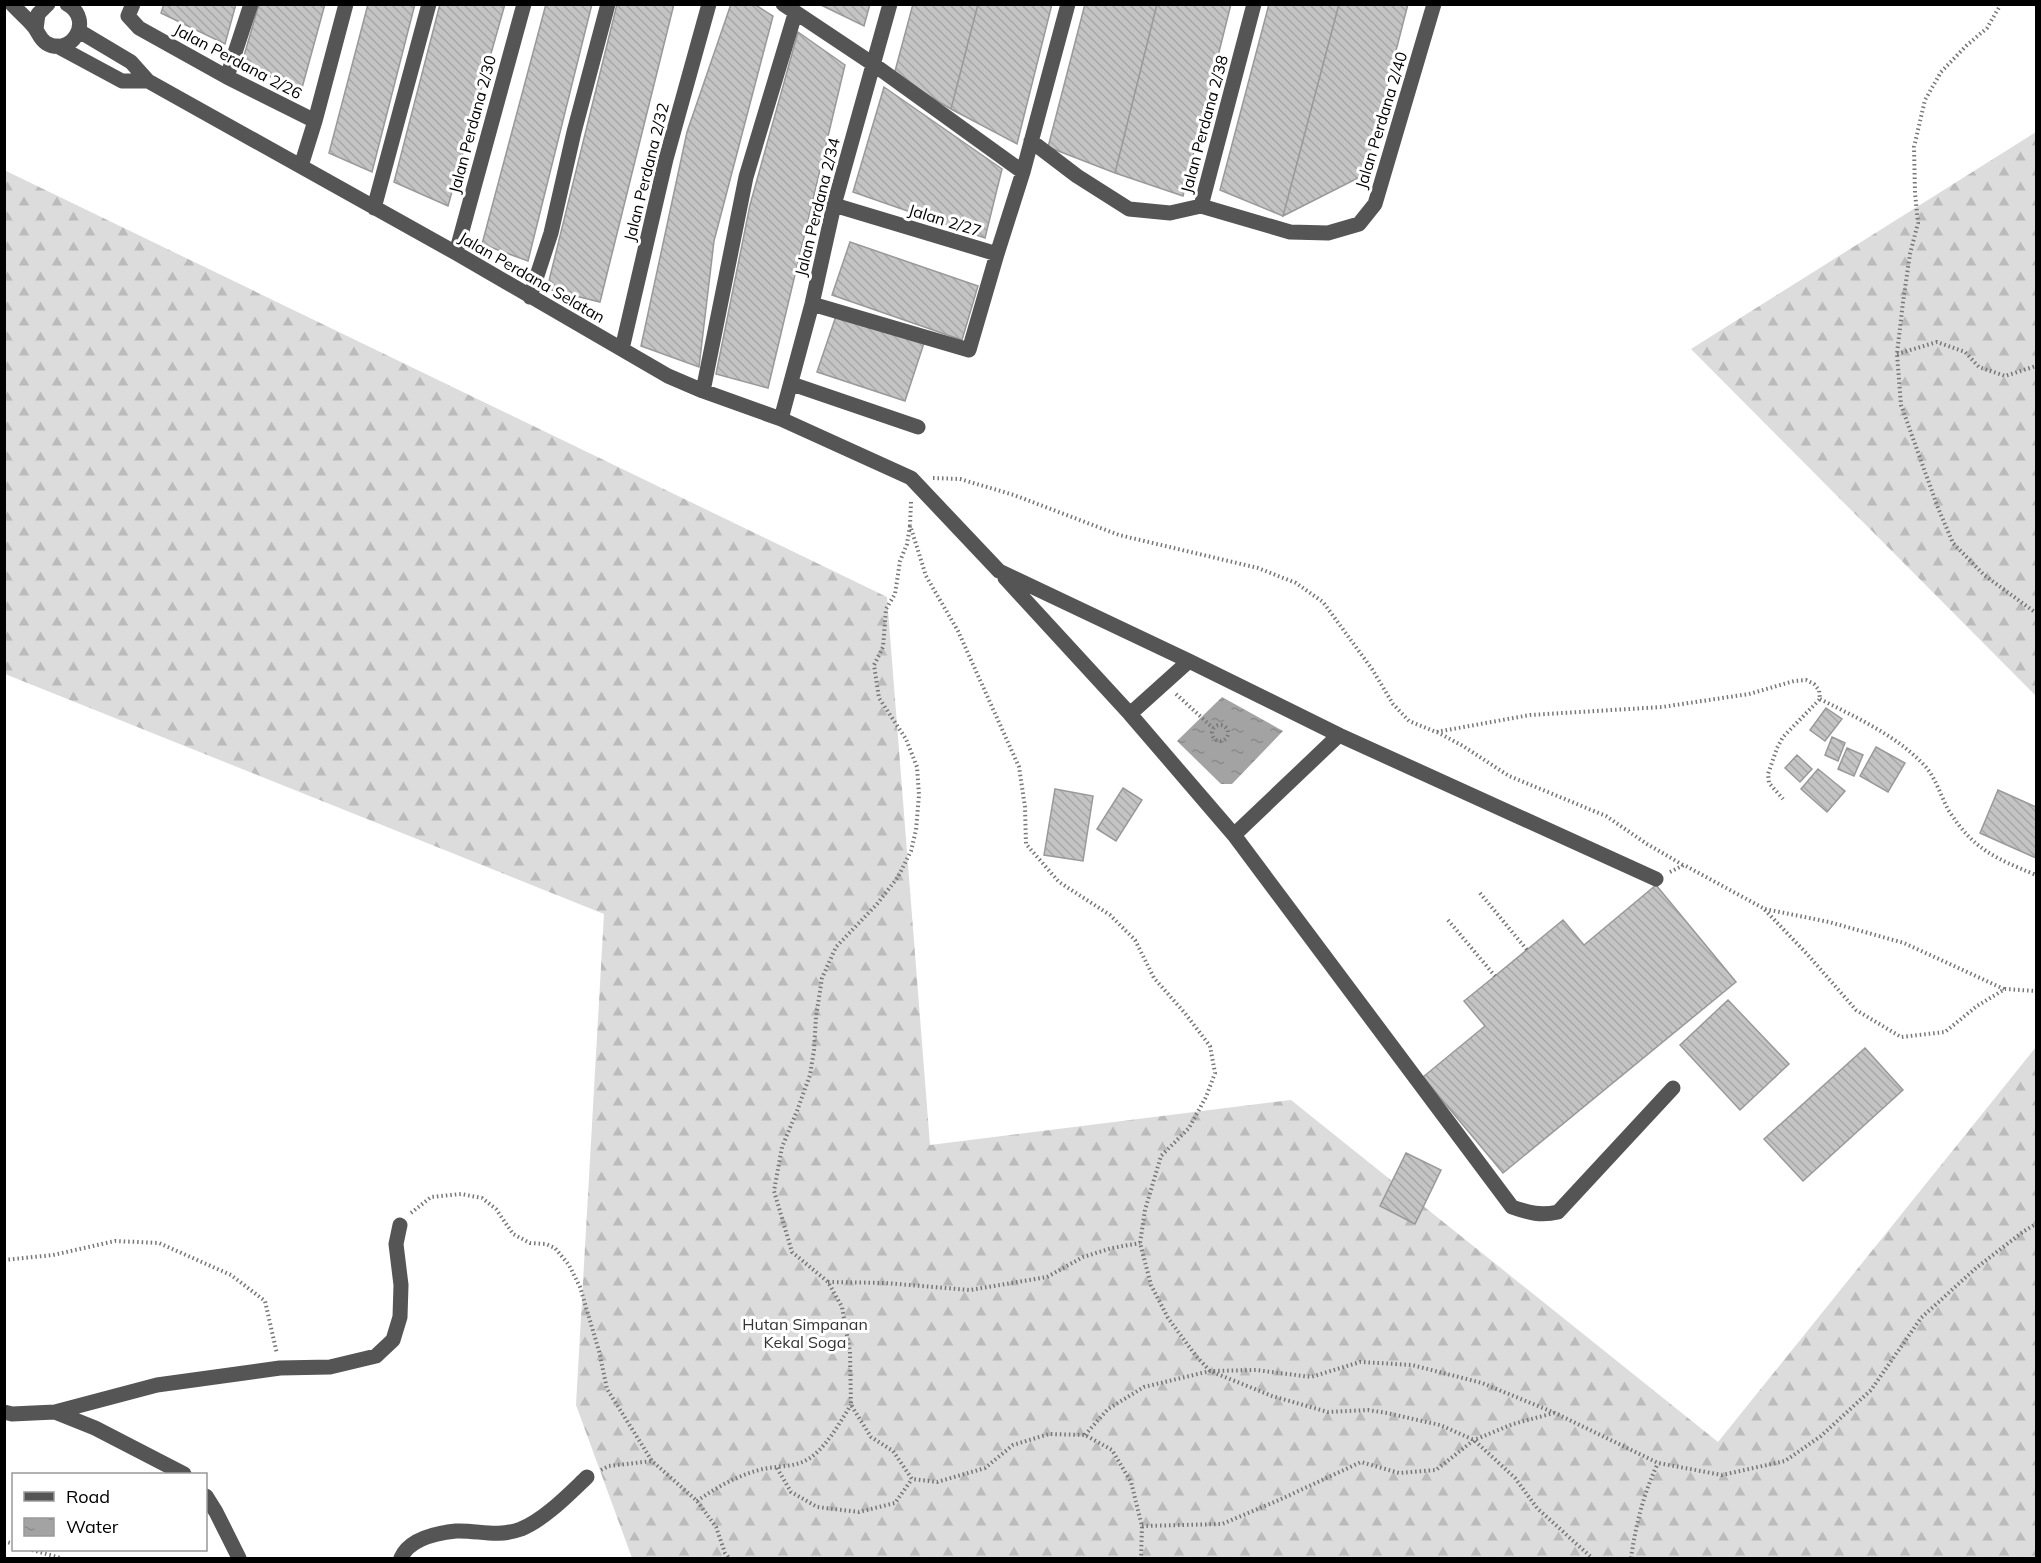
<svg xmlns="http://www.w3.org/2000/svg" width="2041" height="1563" font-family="Mulish,sans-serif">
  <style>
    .forest { fill: url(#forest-firs) }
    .water { fill: url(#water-ripples) }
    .building { fill: url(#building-back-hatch); stroke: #999; stroke-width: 1.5 }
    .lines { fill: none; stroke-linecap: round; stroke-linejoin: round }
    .path { stroke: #777; stroke-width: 4; stroke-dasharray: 1.5 3; stroke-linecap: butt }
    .minor { stroke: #555; stroke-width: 15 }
    .labels { text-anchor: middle; stroke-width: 6; stroke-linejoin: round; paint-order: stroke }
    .street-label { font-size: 16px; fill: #000; stroke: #fff }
    .park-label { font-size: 16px; fill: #333; stroke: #fff }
  </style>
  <defs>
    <pattern id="forest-firs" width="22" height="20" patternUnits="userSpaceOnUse" patternTransform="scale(1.5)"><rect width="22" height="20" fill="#dcdcdc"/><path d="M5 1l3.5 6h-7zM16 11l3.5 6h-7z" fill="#bbb"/></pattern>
    <pattern id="water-ripples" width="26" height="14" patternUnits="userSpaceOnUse" patternTransform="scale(1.5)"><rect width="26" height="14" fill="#a3a3a3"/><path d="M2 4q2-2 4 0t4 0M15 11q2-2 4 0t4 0" fill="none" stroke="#8b8b8b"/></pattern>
    <pattern id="building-back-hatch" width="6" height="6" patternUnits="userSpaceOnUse" patternTransform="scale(1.5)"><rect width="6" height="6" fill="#c4c4c4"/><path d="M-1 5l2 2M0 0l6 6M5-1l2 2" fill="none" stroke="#a7a7a7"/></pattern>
  </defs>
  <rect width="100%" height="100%" fill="#fff"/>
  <path class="forest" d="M2036,132V696L1691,349Z
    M4,170L887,597L930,1145L1291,1100L1718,1442L2036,1047V1558H632L576,1405L604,914L5,674Z"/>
  <path class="water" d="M1222,697L1283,731L1232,784H1221L1177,741Z"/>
  <path class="building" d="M164,4H236L225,44L161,13Z
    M259,4H325L302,88L241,66Z
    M368,4H415L372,172L329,153Z
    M440,4H505L448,206L394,182Z
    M546,4H592L528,261L482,244Z
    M617,4H674L600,302L547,289Z
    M731,4H754L773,16L714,241L699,367L641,346L687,132Z
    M819,4H870L864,26Z
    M913,4H978L951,109L894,75Z
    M978,4H1052L1017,144L951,109Z
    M1085,4H1157L1115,173L1048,147Z
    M1157,4H1231L1183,196L1115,173Z
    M1269,4H1339L1283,216L1220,190Z
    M1339,4H1408L1364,175L1283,216Z
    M798,32L845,65L768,388L716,374L750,205Z
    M884,87L1002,169L985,238L853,192Z
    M850,242L978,286L962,340L832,295Z
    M836,316L925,340L905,401L817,372Z
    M1826,708L1842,719L1825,741L1810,730Z
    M1832,737L1845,743L1838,761L1825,755Z
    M1876,747L1905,763L1888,792L1860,776Z
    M1847,748L1863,755L1854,776L1838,769Z
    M1797,755L1812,769L1800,782L1785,768Z
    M1818,769L1845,791L1827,812L1801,789Z
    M1123,788L1142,800L1116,841L1097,829Z
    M1055,789L1093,796L1083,861L1044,855Z
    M1998,790L2036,807V858L1980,833Z
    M1656,885L1736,982L1503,1173L1423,1077L1485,1026L1464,1001L1495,976L1563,920L1584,945Z
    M1728,1000L1789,1064L1740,1110L1680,1045Z
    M1865,1048L1903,1090L1803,1181L1764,1139Z
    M1406,1153L1441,1170L1415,1224L1380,1206Z"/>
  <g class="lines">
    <path class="path" d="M2001,4L1987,28L1966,46L1941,72L1925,100L1914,147L1915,193L1918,223L1910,254L1903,302L1897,354L1901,405L1938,508L1953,543L1984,575L2036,613
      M1897,354L1937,342L1965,352L1979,367L2005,376L2036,366
      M933,478L960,479L1014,495L1119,535L1258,568L1296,583L1323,602L1372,669L1393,704L1409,721L1436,732L1530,715L1662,707L1749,694L1794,681L1806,680L1814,684L1819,690L1820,699L1783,737L1777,748L1768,774L1769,783L1783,799
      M911,502L910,525L926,576L958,631L1019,767L1025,807L1026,844L1059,882L1110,915L1135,940L1154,978L1184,1012L1210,1046L1215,1073L1206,1097L1189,1128L1161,1156L1145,1210L1140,1243L1151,1285L1168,1318L1196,1356L1210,1371L1272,1396L1328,1412L1368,1410L1387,1413L1440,1425L1474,1440L1515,1478L1537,1508L1592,1558
      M910,526L907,544L900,561L895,594L886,609L883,647L874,665L879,698L906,739L917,767L919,795L916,830L911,851L898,877L877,904L836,947L822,978L816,1017L814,1050L810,1075L797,1111L782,1147L774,1191L792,1252L828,1282L842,1307L850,1352L851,1405L871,1437L893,1451L912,1479L937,1482L985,1468L1013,1445L1049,1434L1085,1435L1112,1450L1131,1482L1142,1526L1141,1558
      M1176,694L1213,728
      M1820,699C1857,718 1896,735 1925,766C1936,778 1941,797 1949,811C1974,850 1995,858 2036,875
      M1212 733a8 8 0 1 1 16 0a8 8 0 1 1-16 0Z
      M1437,732L1463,746L1509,776L1606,816L1647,844L1683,865
      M1670,872L1684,865L1763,908L1808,955L1856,1010L1901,1037L1945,1032L1977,1006L2005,989L2036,991
      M1480,893L1527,950
      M1765,909L1829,922L1904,943L2004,989
      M1448,920L1495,976
      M411,1213L431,1197L461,1194L482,1198L496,1209L513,1234L530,1243L546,1244L555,1248L569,1265L580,1287L599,1351L607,1389L652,1461L697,1501L716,1527L725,1553L729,1558
      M4,1260L53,1255L115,1241L159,1243L231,1275L265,1301L277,1354
      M828,1282L886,1283L970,1290L1047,1277L1083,1257L1112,1248L1140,1243
      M1085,1435L1108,1409L1144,1387L1210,1371L1256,1370L1311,1377L1360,1362L1412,1365L1482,1383L1555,1413L1658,1463L1722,1475L1785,1461L1821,1436L1871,1390L1921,1318L1976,1268L2024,1231L2036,1224
      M777,1468L791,1492L817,1507L859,1512L895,1503L912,1479
      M601,1470L609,1466L652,1461
      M697,1501C717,1487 738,1475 763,1469C782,1465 800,1468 815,1454C830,1441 840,1422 851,1405
      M1142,1526L1222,1524L1279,1500L1361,1462L1399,1473L1436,1470L1474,1440L1513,1424L1554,1413
      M4,1541L14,1544
      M32,1550L61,1558
      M1631,1558C1636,1524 1643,1495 1658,1463"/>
    <path class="minor" d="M12,4C19,12 29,20 35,28C39,34 40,39 46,43C71,58 95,20 67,4
      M133,4L128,16L139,28L227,77L315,121
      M783,4L873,64L1023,172
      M36,29L38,14L48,4
      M79,31L131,62L148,81L456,253L668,376L703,391L781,419L911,478L999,571L1189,661L1339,735L1656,879
      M57,46L122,81H148
      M227,77L251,4
      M1031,141L1077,176L1129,209L1170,213L1201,206L1290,232L1328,233L1359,224L1375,204L1434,4
      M301,166L315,121L346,4
      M834,205L997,254L1023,172L1068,4
      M1201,206L1254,4
      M374,208L429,4
      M456,253L524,4
      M530,297L551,233L574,132L608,4
      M812,304L969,350L997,254
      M622,349L666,159L709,4
      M792,384L918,427
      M703,391L746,177L795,14
      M781,419L812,304L834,205L890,4
      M1005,578L1130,714L1234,835L1512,1207C1529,1213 1541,1216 1558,1212L1673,1088
      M1130,714L1189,661
      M1234,835L1339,735
      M4,1412L12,1414L55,1412L157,1385L280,1368L330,1367L376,1356L393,1340L400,1317L401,1285L396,1244L400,1225
      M55,1412L95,1428L184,1474
      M206,1496L216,1512L239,1558
      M401,1558C409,1539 437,1533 456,1531C479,1530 496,1538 521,1529C545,1519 568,1495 587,1477"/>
  </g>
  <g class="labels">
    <g class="street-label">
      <text transform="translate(238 61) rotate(28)" y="6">Jalan Perdana 2/26</text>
      <text transform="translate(1381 120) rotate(-73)" y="6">Jalan Perdana 2/40</text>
      <text transform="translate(472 124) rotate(-75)" y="6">Jalan Perdana 2/30</text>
      <text transform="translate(1204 124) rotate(-75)" y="6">Jalan Perdana 2/38</text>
      <text transform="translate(646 172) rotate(-76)" y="6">Jalan Perdana 2/32</text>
      <text transform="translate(817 207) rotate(-76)" y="6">Jalan Perdana 2/34</text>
      <text transform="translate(945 220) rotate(17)" y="6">Jalan 2/27</text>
      <text transform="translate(532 277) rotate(30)" y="6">Jalan Perdana Selatan</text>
    </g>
    <g class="park-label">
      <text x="805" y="1330">Hutan Simpanan<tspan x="805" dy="18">Kekal Soga</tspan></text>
    </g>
  </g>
  <rect width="2041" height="1563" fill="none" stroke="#000000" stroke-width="12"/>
  <rect x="12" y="1473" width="195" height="78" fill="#ffffff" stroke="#999999" stroke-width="1.5"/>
  <rect x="24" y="1492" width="30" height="9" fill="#555555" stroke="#999999" stroke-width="1.5"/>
  <text x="66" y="1503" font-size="18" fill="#000000">Road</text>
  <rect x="24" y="1518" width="30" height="18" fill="url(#water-ripples)" stroke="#999999" stroke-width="1.5"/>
  <text x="66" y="1533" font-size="18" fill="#000000">Water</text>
</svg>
